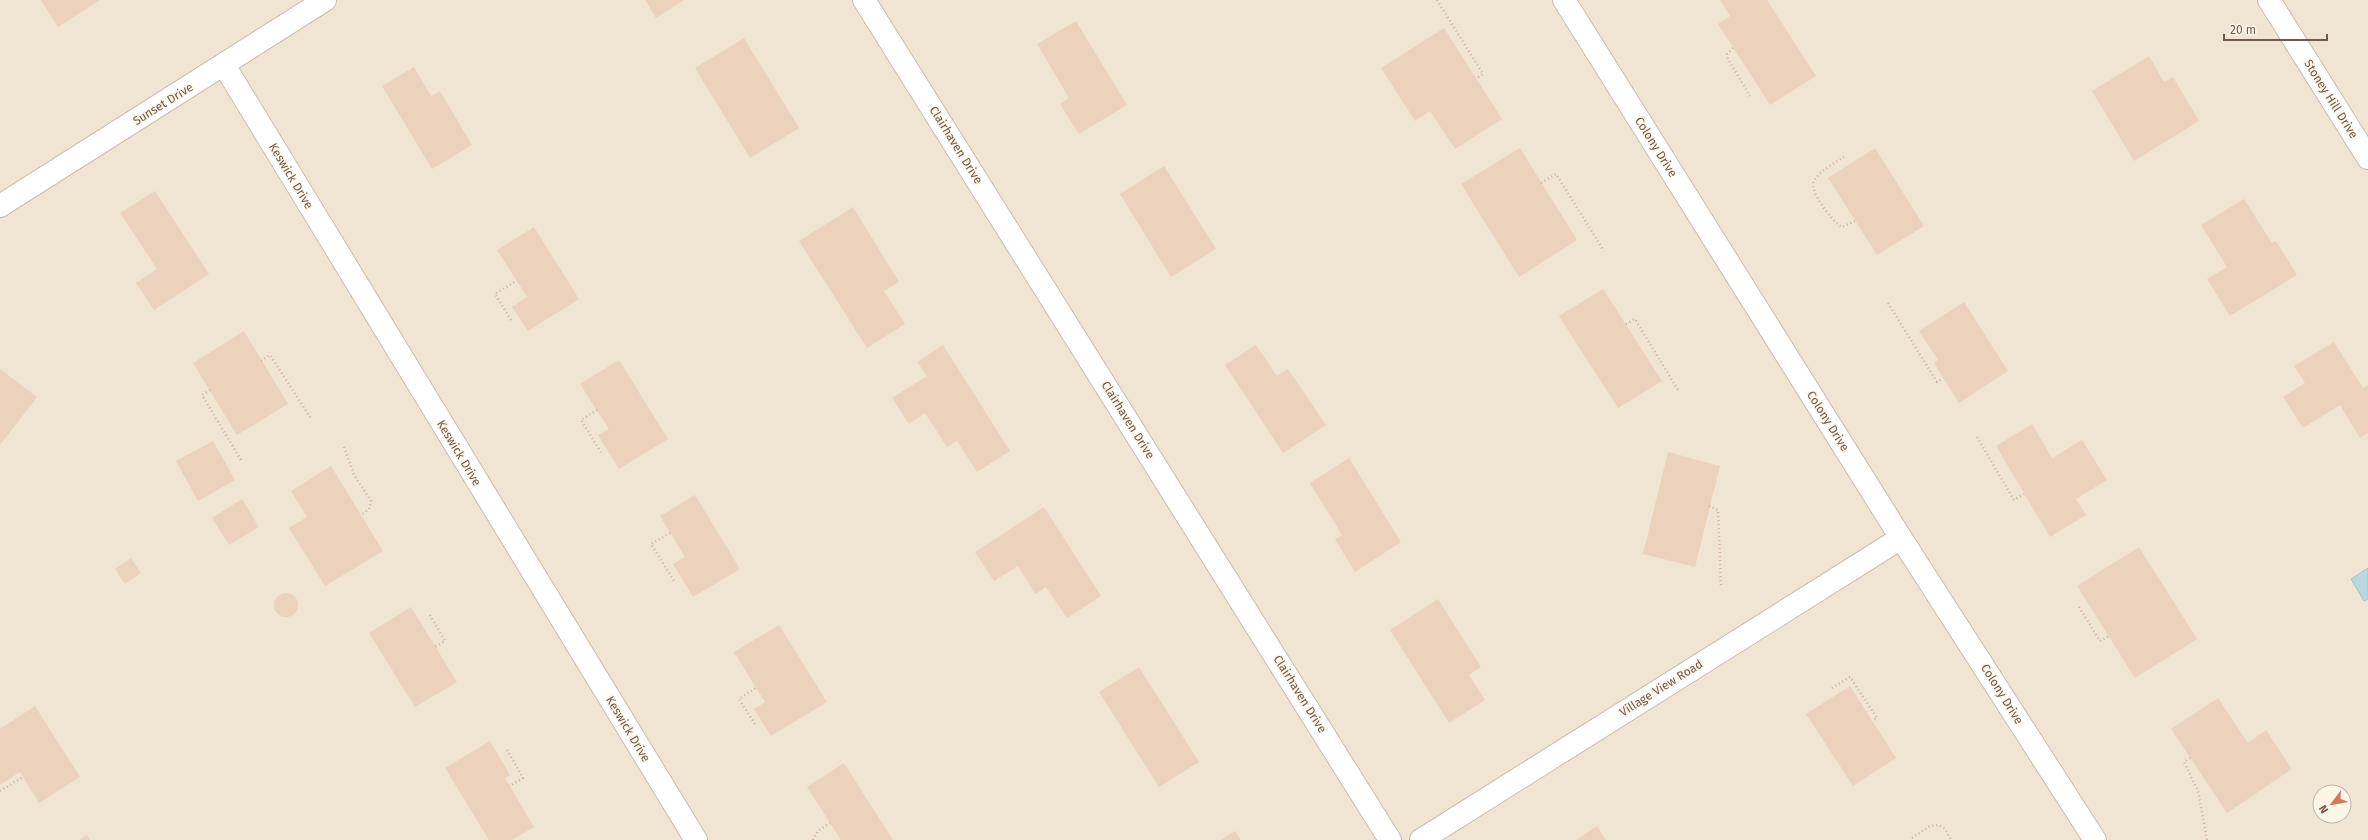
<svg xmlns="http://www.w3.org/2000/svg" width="2368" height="840" font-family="'Fira Sans',sans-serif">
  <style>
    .residential { fill: #f0e4d2; fill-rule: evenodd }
    .water { fill: #bad8e0; stroke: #a1c7d0 }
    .building { fill: #ebd2bd }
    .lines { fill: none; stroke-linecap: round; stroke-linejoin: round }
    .minor-casing { stroke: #cbbcae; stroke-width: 24 }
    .path { stroke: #cfb5a1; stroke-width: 2.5; stroke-dasharray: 1 3; stroke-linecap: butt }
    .minor { stroke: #fff; stroke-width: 22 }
    .labels { text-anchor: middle; stroke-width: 3; stroke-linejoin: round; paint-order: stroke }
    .street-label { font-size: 12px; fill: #6e5a4c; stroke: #fcf6e8 }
  </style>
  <rect width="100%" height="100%" fill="#f9f1e3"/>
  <path class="residential" d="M0,0H2368V840H0ZM2320,792H2344V816H2320Z"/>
  <path class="water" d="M2368,568V599L2364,601L2351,579Z"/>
  <path class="building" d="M41,0H100L58,27Z
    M645,0H684L656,18Z
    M1720,0H1767L1816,76L1770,105L1718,24L1730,16Z
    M1076,21L1127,105L1079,134L1060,104L1069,98L1037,44Z
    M1444,28L1502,119L1455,149L1430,111L1415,121L1381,68Z
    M744,38L799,128L750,158L695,68Z
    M2149,56L2164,82L2173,77L2199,121L2134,161L2092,91Z
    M414,67L431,96L440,91L472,145L432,169L382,86Z
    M1520,148L1577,240L1519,277L1461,184Z
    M1875,148L1924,226L1877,255L1828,178Z
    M1164,166L1216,249L1171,277L1120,194Z
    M155,191L209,274L154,310L136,283L157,269L120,213Z
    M2244,199L2272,243L2276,241L2297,275L2230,316L2207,279L2227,267L2201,225Z
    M853,207L899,282L884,291L905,324L867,348L799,241Z
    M534,227L579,299L528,331L512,307L527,297L497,250Z
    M1603,289L1662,381L1618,408L1559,316Z
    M1964,302L2008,371L1959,403L1934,363L1938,360L1919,331Z
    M244,331L288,404L237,435L193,363Z
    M2334,342L2363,388L2368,385V433L2360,438L2340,405L2303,428L2283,397L2305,383L2294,366Z
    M943,345L1010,451L977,472L957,441L947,447L925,413L909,424L892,398L927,376L917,362Z
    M1256,345L1277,376L1288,369L1326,425L1283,453L1225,365Z
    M619,360L668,439L619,469L598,435L609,429L580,384Z
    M0,369L37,397L0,445Z
    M2032,424L2052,458L2082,440L2107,480L2076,499L2086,515L2050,537L1996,446Z
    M213,441L235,480L198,501L176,461Z
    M1668,452L1720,466L1695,567L1643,554Z
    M1349,458L1401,542L1355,572L1335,539L1342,535L1310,483Z
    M331,466L383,551L325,586L289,528L307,517L291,491Z
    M695,495L740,569L693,597L673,564L685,557L660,516Z
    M242,499L259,527L229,545L212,518Z
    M1044,507L1101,596L1067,618L1046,587L1035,594L1018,566L994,581L975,552Z
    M2139,547L2197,639L2135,678L2077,586Z
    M131,558L141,573L125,584L115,569Z
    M274 605a12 12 0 1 1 24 0a12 12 0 1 1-24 0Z
    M1438,599L1481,667L1469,675L1485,700L1449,723L1390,630Z
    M411,607L457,682L415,707L369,633Z
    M779,625L827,702L771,736L754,709L765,702L734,652Z
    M1139,667L1199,762L1159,787L1099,692Z
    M1850,686L1896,758L1853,786L1806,714Z
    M2218,698L2248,743L2266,730L2292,769L2227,813L2171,729Z
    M35,706L80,777L39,803L20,772L0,785V729Z
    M490,741L510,775L505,778L534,827L512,840H489L445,768Z
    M844,763L893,840H841L807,787Z
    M1597,826L1606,840H1576Z
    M1235,831L1241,840H1221Z
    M87,835L90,840H79Z"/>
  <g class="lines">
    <defs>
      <path id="minor" d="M864,0L1390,840
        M1564,0L1901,538L2095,840
        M2269,0L2368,158
        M224,65L696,840
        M0,206L325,0
        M1421,840L1901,538"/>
    </defs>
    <use href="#minor" class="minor-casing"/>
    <path class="path" d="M1437,0L1483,74L1476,79
      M1733,48L1727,54L1728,59L1750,96
      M1844,157C1835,163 1819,171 1814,181C1809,192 1832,221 1842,227L1855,221
      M1541,183L1556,174L1604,251
      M1888,303L1937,382L1943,378
      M511,320L495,294L516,281
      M1626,324L1635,319L1678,390
      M261,361L270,355L312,420
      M210,390L202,395L241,460
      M597,410L581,420L602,454
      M1977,437L2014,500L2024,494
      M344,447L354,475L371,501L369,509L361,515
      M1709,506L1718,510L1721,587
      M670,533L651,544L674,581
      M2079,607L2100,641L2109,636
      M430,615L445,641L435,647
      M1832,688L1850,677L1877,718L1872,721
      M755,724L739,699L756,688
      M507,750L523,778L509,786
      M2190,758L2184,762L2198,791L2207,840
      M0,791L23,777
      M1912,838L1930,826L1939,825L1945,829L1951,840
      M813,840L818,831L830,823"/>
    <use href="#minor" class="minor"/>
  </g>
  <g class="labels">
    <g class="street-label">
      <text transform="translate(2331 99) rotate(58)" y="4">Stoney Hill Drive</text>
      <text transform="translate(163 104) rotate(-32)" y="4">Sunset Drive</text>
      <text transform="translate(956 145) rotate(58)" y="4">Clairhaven Drive</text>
      <text transform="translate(1656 147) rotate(58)" y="4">Colony Drive</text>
      <text transform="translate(291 176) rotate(59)" y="4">Keswick Drive</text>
      <text transform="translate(1128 420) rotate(58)" y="4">Clairhaven Drive</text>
      <text transform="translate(1828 421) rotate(58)" y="4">Colony Drive</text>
      <text transform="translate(459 453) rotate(59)" y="4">Keswick Drive</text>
      <text transform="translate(1661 688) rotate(-32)" y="4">Village View Road</text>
      <text transform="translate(1300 694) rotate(58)" y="4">Clairhaven Drive</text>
      <text transform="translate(2002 694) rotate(58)" y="4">Colony Drive</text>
      <text transform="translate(628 729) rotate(59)" y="4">Keswick Drive</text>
    </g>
  </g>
  <g transform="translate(2332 804) rotate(238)"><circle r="19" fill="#fcf6e8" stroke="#c3b8aa"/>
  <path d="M0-3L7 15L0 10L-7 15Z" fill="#d67855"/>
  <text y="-6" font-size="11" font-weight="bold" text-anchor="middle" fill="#6e5a4c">N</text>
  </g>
  <path d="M2224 34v6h103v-6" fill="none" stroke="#6e5a4c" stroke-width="2"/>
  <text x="2230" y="34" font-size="12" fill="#6e5a4c" stroke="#fcf6e8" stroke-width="3" paint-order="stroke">20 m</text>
</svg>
